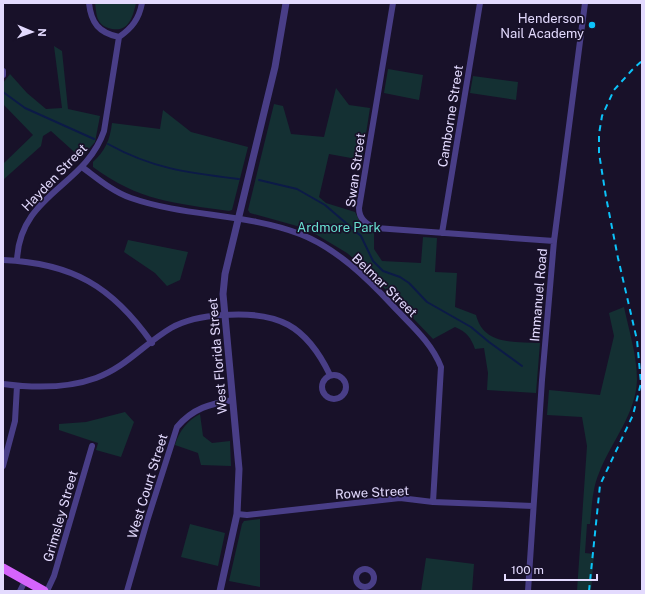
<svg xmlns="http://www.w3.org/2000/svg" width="645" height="594" font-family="'Public Sans',sans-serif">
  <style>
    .green { fill: #143033 }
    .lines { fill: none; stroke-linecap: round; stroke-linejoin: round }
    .stream { stroke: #0c1a47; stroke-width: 2 }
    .minor { stroke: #493e87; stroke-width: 6 }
    .tertiary { stroke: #493e87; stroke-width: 7 }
    .primary { stroke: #d564fb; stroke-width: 9 }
    .rail { stroke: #0cc3f9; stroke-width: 2; stroke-dasharray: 6 5; stroke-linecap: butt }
    .poi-dot { fill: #0cc3f9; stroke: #181129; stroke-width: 1.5 }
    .labels { text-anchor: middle; stroke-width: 3.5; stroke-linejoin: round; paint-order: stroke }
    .poi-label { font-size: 13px; fill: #e3dafe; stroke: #181129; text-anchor: end }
    .street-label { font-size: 13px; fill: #e3dafe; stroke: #181129 }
    .park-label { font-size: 13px; fill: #67decf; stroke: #181129 }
  </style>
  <rect width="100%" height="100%" fill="#181129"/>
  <path class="green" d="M95,3H136C133,16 129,32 112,29C107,28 102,26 99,21C96,16 96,9 95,3Z
    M54,46L62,51L68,109L100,116L95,142L81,158L51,131L43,136L41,146L3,180V164L33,135L3,104V83L10,74L27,93L46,109L62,108Z
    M388,69L423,75L419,100L384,93Z
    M473,76L518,82L516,100L470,93Z
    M336,88L349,105L370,108L362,160L329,154L319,197L326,203L355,212L362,226L374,233V249L382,261L421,263L423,237L437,238L435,272L457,273L455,307L476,315C484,346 514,341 540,343L536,393L487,390L488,373L484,348L475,349C471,338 467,332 455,327L433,339L365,268L347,253L317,235L297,226L250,213L248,210L274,104L283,106L291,134L324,137Z
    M163,110L191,132L248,147L232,210L229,211C174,203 139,201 93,167V162C105,151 110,140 112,123L160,129Z
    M128,240L188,252L180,280L167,286L155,273L124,252Z
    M624,307C629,331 637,355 637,380C636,414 611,442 599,473C592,489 592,507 590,524H587L585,553L594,554L591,591H577L587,446L582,417L547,415L549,390L600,395L614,336L609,313Z
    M125,412L134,422L121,457L96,450L98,443L59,430V424L86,422Z
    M200,414L203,436L212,443L230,441L231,466L201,465L198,453L175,445C179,431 187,421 200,414Z
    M260,519V587L229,581L242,524L244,521Z
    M190,524L225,533L218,566L181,557Z
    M426,558L474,564L472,591H421Z"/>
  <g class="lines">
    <path class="stream" d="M3,92L25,108L94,139
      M108,144C153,169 189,173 239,179
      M259,180L297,189L325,205L361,236L373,261L383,271L400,277L409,283L427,302L471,327L489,342L522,366"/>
    <path class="minor" d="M89,3C91,23 99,33 119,37
      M393,3L359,208C359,219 367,225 376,228L554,241
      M119,37C132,28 139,19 142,3
      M3,71V75
      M82,167C97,178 113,192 131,198C185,217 245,213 300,234C336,248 367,278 393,306C411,325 432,343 441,367L433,502
      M442,233L480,3
      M3,260C72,263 112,286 152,343
      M17,261C19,194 85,187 104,131L119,37
      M322 387a12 12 0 1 1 24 0a12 12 0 1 1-24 0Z
      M3,384C34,388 66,389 96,378C126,367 144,344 171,328C187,319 206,316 223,315C278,311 306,325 330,375
      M3,466L15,421L17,386
      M237,514L247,515L400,498L433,502L533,506
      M356 578a9 9 0 1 1 18 0a9 9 0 1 1-18 0Z
      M20,591L25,581
      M47,591L54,576L92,446
      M127,591L148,518L177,427C193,408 210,404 233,400
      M528,591L542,380L554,241L585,3"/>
    <path class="tertiary" d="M220,591L237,514L239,469L223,294L225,274L275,67L286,3"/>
    <path class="primary" d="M3,568L44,591"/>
    <path class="rail" d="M589,591L600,485L633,415L641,383L637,340L618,258L606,197L599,153V134L602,116L614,90L632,70L642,61"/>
  </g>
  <circle class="poi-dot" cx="592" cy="25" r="4"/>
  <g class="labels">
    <g class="poi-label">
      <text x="584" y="23">Henderson<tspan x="584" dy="15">Nail Academy</tspan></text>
    </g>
    <g class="street-label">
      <text transform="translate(450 116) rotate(-81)" y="5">Camborne Street</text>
      <text transform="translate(355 170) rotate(-82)" y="5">Swan Street</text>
      <text transform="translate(54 177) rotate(-46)" y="5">Hayden Street</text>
      <text transform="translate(385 285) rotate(44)" y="5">Belmar Street</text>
      <text transform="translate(538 295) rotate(-85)" y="5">Immanuel Road</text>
      <text transform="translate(217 356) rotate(-95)" y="5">West Florida Street</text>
      <text transform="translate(147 486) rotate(-73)" y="5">West Court Street</text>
      <text transform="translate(372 492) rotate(-3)" y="5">Rowe Street</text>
      <text transform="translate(60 516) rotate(-74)" y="5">Grimsley Street</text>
    </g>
    <g class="park-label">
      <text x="339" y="232">Ardmore Park</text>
    </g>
  </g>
  <rect width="645" height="594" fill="none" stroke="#e3dafe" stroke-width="8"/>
  <g transform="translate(32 32) rotate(92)" stroke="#181129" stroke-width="3" paint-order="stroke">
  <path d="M0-3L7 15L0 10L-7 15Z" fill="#e3dafe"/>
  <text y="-6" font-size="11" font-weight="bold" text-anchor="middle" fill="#e3dafe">N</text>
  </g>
  <path d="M505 574v6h92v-6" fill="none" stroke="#e3dafe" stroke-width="2"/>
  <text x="511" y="574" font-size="12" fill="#e3dafe" stroke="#181129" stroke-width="3" paint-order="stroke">100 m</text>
</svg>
